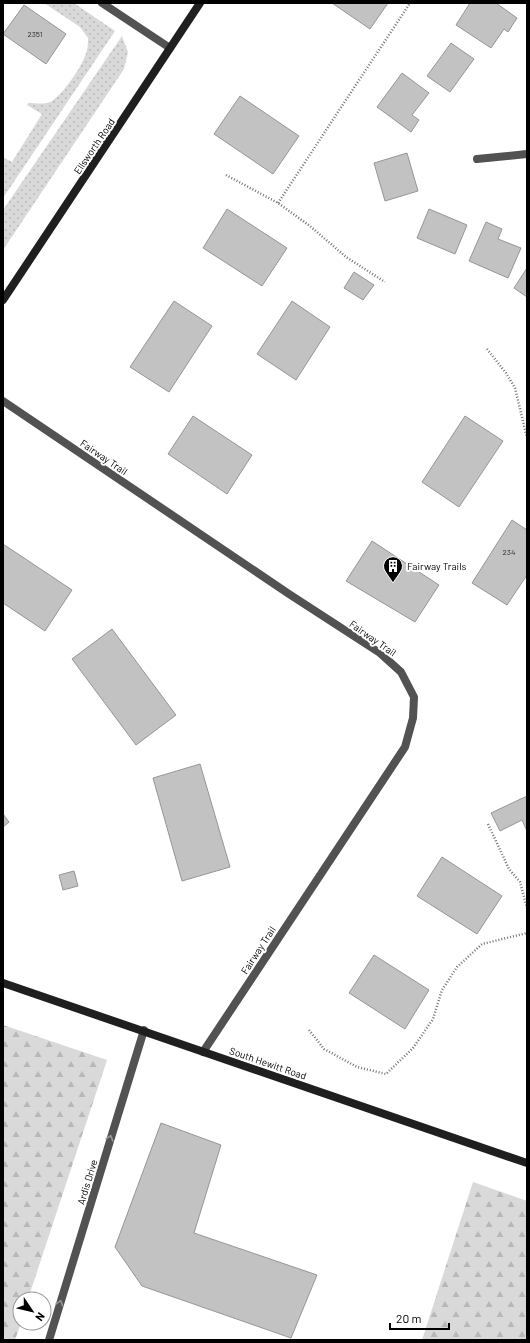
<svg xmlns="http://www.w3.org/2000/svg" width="530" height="1343" font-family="Barlow,sans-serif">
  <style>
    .grass { fill: url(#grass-dots) }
    .forest { fill: url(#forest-firs) }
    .building { fill: #c2c2c2; stroke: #969696 }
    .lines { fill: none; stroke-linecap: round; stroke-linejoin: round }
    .path { stroke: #747474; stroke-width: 2.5; stroke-dasharray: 1 2; stroke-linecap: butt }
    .service { stroke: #525252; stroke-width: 8 }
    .minor { stroke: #525252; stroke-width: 8 }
    .secondary { stroke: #1f1f1f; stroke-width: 8 }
    .oneway { stroke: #979797 }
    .labels { text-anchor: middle; stroke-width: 4; stroke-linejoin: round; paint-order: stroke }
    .number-label { font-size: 8px; fill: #303030 }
    .street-label { font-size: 10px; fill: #000; stroke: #fff }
    .poi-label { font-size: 10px; fill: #000; stroke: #fff; text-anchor: start }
  </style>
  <defs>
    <pattern id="grass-dots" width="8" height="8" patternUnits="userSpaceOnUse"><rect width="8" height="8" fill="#d9d9d9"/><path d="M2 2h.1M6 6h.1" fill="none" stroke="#b8b8b8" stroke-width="1.8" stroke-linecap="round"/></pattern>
    <pattern id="forest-firs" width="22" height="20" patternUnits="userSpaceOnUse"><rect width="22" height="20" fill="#d9d9d9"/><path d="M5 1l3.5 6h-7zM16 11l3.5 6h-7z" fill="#b8b8b8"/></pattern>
  </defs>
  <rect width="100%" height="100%" fill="#fff"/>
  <path class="grass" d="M44,3H74L115,31L3,198V157L12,162L42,114L27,105L28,103C36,103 46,105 52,101C64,93 84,64 87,50C88,46 88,42 88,38L80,27Z
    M122,36L128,52L124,69L3,250V210Z"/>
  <path class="forest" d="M3,1025L107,1060L28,1299H20L21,1323L15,1340H3Z
    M473,1182L527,1201V1340H422Z"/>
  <path class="building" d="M332,3H388L370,29Z
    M470,3H496L517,18L508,32L504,29L491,48L456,25Z
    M24,5L66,34L46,64L3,34Z
    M451,43L474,59L450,92L427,76Z
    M402,73L429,93L412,115L419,120L411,132L377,107Z
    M240,96L299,136L273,174L214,134Z
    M407,153L418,191L385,201L374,163Z
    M227,209L287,248L262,286L203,248Z
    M429,209L467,225L455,254L417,238Z
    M486,222L502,229L498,239L521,248L508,278L469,261Z
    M527,268V297L514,288Z
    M354,272L374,285L363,300L344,288Z
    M174,301L212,326L169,392L130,367Z
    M292,301L330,327L296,380L257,354Z
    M193,416L252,455L227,494L168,454Z
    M465,416L503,441L459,507L422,482Z
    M512,520L527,530V575L507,605L472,583Z
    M372,541L439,585L415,622L346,581Z
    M3,544L72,590L45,631L3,603Z
    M112,629L176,715L136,745L72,659Z
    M200,764L230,867L182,881L153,778Z
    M527,796V831L522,820L500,831L491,813Z
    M3,814L9,822L3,827Z
    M442,857L502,896L477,934L417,896Z
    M74,871L78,886L63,890L59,875Z
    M374,955L429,990L405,1029L349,993Z
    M161,1123L221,1145L194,1233L317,1275L291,1338L142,1286L115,1247Z"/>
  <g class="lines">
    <path class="path" d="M226,175L278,203L310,226L346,257L385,282
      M278,203L410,3
      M487,349L506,373L515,388L527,438
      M488,824L509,869L520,882L527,908
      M309,1030L324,1049L357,1067L386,1074L413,1048L433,1019L442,990L457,967L482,944L527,933"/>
    <path class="service" d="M102,3L170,48
      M49,1340L144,1030"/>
    <path class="minor" d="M477,159L527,154
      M3,401L289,594L380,653L401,672L414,697L413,718L405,747L203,1052"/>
    <path class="secondary" d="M3,300L200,3
      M3,983L527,1163"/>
  </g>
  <defs><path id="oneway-chevron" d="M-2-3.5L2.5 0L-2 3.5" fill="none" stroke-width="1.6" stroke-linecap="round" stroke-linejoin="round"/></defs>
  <g class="oneway">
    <use href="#oneway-chevron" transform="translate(110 1138) rotate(-73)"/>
    <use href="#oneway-chevron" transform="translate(60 1303) rotate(-73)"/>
  </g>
  <defs>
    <symbol id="building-pin" viewBox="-11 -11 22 30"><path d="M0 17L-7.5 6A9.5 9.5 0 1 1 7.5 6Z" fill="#000" stroke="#fff"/><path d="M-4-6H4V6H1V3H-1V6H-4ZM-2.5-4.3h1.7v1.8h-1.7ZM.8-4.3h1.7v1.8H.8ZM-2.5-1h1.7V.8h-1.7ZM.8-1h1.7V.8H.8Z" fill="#fff"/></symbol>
  </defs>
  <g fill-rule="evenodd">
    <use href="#building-pin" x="382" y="555" width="22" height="30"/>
  </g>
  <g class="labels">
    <g class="number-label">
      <text x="35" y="37">2351</text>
      <text x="509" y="555">234</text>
    </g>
    <g class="street-label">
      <text transform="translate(94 146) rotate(-56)" y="4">Ellsworth Road</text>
      <text transform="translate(104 457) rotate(34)" y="4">Fairway Trail</text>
      <text transform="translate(373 638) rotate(35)" y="4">Fairway Trail</text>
      <text transform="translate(258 950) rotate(-57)" y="4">Fairway Trail</text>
      <text transform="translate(268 1063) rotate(19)" y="4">South Hewitt Road</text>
      <text transform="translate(87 1182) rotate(-73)" y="4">Ardis Drive</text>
    </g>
    <g class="poi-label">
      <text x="407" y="570">Fairway Trails</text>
    </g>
  </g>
  <rect width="530" height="1343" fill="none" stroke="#000000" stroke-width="8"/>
  <g transform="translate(32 1311) rotate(125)"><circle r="19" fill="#ffffff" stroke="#999999"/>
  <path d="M0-3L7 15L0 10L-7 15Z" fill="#000000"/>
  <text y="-6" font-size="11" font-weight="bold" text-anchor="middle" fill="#000000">N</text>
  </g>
  <path d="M390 1323v6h59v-6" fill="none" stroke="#000000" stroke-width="2"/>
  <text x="396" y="1323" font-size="12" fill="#000000" stroke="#ffffff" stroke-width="3" paint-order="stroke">20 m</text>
</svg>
